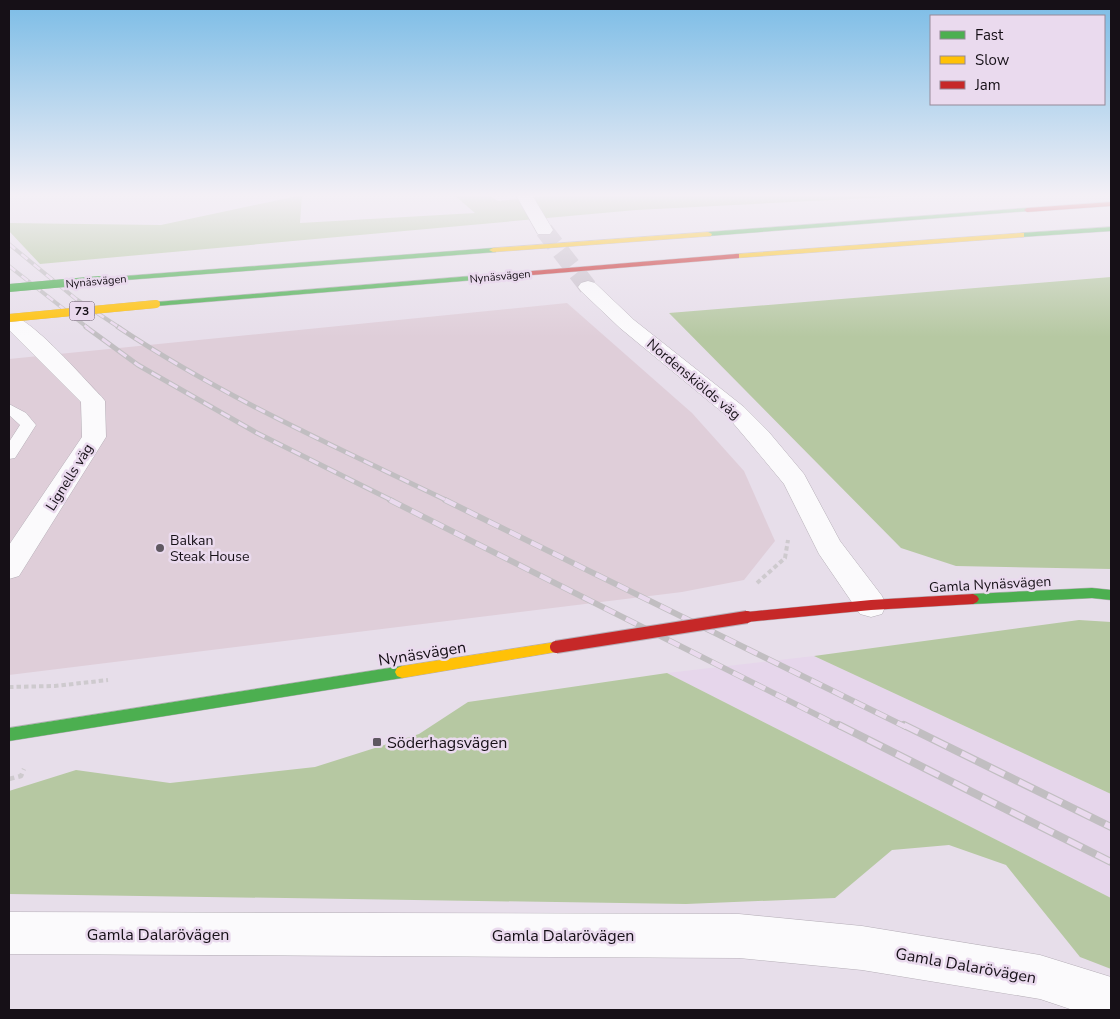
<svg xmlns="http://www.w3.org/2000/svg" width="1120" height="1019" font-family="'Nunito Sans',sans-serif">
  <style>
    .commercial { fill: #dfced9 }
    .built { fill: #e6d6eb }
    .forest { fill: #b6c8a2 }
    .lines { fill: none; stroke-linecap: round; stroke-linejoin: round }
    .street-tunnel { stroke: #c8bfca; stroke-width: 18; stroke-dasharray: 18 9; stroke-linecap: butt }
    .lane-casing { stroke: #b5aeb7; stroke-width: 1 }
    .street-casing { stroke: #b5aeb7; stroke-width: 1 }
    .fast-casing { stroke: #b5aeb7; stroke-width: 1 }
    .slow-casing { stroke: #b5aeb7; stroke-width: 1 }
    .jam-casing { stroke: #b5aeb7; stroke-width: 1 }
    .path-far1 { stroke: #cecace; stroke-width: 4; stroke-dasharray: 4.5 3; stroke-linecap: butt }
    .path { stroke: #cecace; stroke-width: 4.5; stroke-dasharray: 5.5 4; stroke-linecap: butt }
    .lane { fill: #fbfafc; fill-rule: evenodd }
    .street { fill: #fbfafc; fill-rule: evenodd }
    .fast { fill: #4caf50; fill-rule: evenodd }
    .slow { fill: #ffc107; fill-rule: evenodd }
    .jam { fill: #c62828; fill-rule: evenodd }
    .rail-far3-casing { stroke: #c1bec1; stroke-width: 4 }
    .rail-far2-casing { stroke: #c1bec1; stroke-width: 5 }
    .rail-far1-casing { stroke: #c1bec1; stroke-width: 6 }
    .rail-casing { stroke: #c1bec1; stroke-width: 8 }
    .rail-far3 { stroke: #eadaee; stroke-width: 2.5; stroke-dasharray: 8; stroke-linecap: butt }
    .rail-far2 { stroke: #eadaee; stroke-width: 3; stroke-dasharray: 10; stroke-linecap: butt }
    .rail-far1 { stroke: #eadaee; stroke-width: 4.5; stroke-dasharray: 12; stroke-linecap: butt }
    .rail { stroke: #eadaee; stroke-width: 5.5; stroke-dasharray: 16; stroke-linecap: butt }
    .fast-bridge-casing { stroke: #b5aeb7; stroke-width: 8; stroke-linecap: butt }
    .slow-bridge-casing { stroke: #b5aeb7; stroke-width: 8; stroke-linecap: butt }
    .jam-bridge-casing { stroke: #b5aeb7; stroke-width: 14; stroke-linecap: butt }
    .fast-bridge { stroke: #4caf50; stroke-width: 8 }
    .slow-bridge { stroke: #ffc107; stroke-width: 8 }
    .jam-bridge { stroke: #c62828; stroke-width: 12 }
    .poi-dot { fill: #5f5861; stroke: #eadaee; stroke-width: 2 }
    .labels { text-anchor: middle; stroke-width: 5; stroke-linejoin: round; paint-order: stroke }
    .far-street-label { font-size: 11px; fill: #161017; stroke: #eadaee }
    .shield { fill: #eadaee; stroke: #564d58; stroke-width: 1 }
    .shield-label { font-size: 12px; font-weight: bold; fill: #161017 }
    .street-label { font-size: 14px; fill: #161017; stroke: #eadaee }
    .poi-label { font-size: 14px; fill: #161017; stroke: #eadaee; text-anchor: start }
    .near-street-label { font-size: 16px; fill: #161017; stroke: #eadaee }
    .near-poi-label { font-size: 16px; fill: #161017; stroke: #eadaee; text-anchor: start }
  </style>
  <rect width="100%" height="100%" fill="#e7deea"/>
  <path class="commercial" d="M567,303L692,413L744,471L775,541L744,580L682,592L9,675V359Z"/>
  <path class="built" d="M814,656L1111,794V898L667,673Z"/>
  <path class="forest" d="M302,195L300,223L475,213L454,195H489L498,201L559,195H930L636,210L40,264L9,231V223L161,225Z
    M1111,277V569L956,566L901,548L669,313Z
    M1079,620L1111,622V794L814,656Z
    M667,673L1111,898V969L1080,957L1006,865L949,845L892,850L835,898L686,904L9,894V791L76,770L170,783L315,767L419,734L468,702Z"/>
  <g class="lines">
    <path class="street-tunnel" d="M544,230L588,287"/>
    <defs>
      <path id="lane" d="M9,404L26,413L36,425L15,458L9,459V442L20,425L9,415Z"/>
      <path id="street" d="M516,195H532L553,230L550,234H538Z
        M588,281L595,283L634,320L744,407L768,431L804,474L840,541L882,596L886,605L882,614L871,617L860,614L819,554L784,484L750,443L728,417L620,328L581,291L578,287L581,283Z
        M9,314C34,320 81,376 101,396L105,401L106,437L19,576L9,579V545L82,437L81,402L9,330Z
        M9,912L739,914L862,926L1040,955L1111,977V1010H1073L1040,999L862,970L739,958L9,954Z"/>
      <path id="fast" d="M1027,208L1029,209V211L708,236L704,234L708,232Z
        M1111,227V231L1021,237L1017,235L1021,233Z
        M493,248H496V252L99,282L95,280L99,278Z
        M496,274L500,276L499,278L156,306L152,304L156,302Z
        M1092,588L1111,590V600L1092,598L973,604L969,602L967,599L969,596L973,594Z
        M402,666L407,668L409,672L407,676L402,678L9,741V728Z"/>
      <path id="slow" d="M708,232L712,234L711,236L493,252L489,250L493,248Z
        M1021,233H1024V237L736,258L732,256L736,254Z
        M556,642L561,643L563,647L561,651L556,652L402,678L397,676L395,672L397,668L402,666Z"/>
      <path id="jam" d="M1111,202V206L1027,212L1024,210L1027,208Z
        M736,254H739V258L496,278L492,276L496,274Z
        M973,594L977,596L979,599L977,602L973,604L871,610L747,622L742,621L741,617L742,613L747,612L871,600Z"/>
    </defs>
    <use href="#lane" class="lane-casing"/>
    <use href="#street" class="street-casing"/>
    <use href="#fast" class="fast-casing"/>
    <use href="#slow" class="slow-casing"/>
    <use href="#jam" class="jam-casing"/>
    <path class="path-far1" d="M757,583L785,558L788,540
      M9,687L55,686L108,680"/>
    <path class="path" d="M9,779L21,776L24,769"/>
    <use href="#lane" class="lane"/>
    <use href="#street" class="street"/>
    <use href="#fast" class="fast"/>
    <use href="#slow" class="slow"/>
    <use href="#jam" class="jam"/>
    <defs>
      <path id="rail-far3" d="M9,244L76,299L120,328
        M9,266L88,328"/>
      <path id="rail-far2" d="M86,327L138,365L257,433L393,501
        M118,327C221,396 336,447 448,501"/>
      <path id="rail-far1" d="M390,500L841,727
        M445,500L906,727"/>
      <path id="rail" d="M839,725L1111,862
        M904,725L1111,827"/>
    </defs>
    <use href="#rail-far3" class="rail-far3-casing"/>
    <use href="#rail-far2" class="rail-far2-casing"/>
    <use href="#rail-far1" class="rail-far1-casing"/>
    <use href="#rail" class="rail-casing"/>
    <use href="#rail-far3" class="rail-far3"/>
    <use href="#rail-far2" class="rail-far2"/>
    <use href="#rail-far1" class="rail-far1"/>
    <use href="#rail" class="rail"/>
    <defs>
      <path id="fast-bridge" d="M9,288L99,280"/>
      <path id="slow-bridge" d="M9,318L156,304"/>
      <path id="jam-bridge" d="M556,647L747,617"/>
    </defs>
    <use href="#fast-bridge" class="fast-bridge-casing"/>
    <use href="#slow-bridge" class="slow-bridge-casing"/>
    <use href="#jam-bridge" class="jam-bridge-casing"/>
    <use href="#fast-bridge" class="fast-bridge"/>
    <use href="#slow-bridge" class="slow-bridge"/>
    <use href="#jam-bridge" class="jam-bridge"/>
  </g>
  <linearGradient id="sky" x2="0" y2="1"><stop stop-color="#7bbce6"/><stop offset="0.58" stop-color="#f4f0f6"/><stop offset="1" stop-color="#f4f0f6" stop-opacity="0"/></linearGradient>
  <rect width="1120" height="337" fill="url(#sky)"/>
  <g class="poi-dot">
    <circle cx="160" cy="548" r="5"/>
    <rect x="372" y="737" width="10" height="10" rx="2.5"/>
  </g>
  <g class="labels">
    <g class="far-street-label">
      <text transform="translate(500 276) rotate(-5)" y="4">Nynäsvägen</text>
      <text transform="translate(96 281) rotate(-5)" y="4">Nynäsvägen</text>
    </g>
    <rect class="shield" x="69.5" y="301.5" width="25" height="19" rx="4"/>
    <g class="shield-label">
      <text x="82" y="315">73</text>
    </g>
    <g class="street-label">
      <text transform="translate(694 379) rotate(40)" y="5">Nordenskiölds väg</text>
      <text transform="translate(69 477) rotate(-58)" y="5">Lignells väg</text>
      <text transform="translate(990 584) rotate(-3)" y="5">Gamla Nynäsvägen</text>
    </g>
    <g class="poi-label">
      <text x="170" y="545">Balkan<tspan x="170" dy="16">Steak House</tspan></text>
    </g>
    <g class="near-street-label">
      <text transform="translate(422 653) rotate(-9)" y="6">Nynäsvägen</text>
      <text x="158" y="940">Gamla Dalarövägen</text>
      <text x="563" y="941">Gamla Dalarövägen</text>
      <text transform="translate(966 965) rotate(10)" y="6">Gamla Dalarövägen</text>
    </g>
    <g class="near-poi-label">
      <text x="387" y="748">Söderhagsvägen</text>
    </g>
  </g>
  <rect width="1120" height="1019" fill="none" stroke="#161017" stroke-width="20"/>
  <rect x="930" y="15" width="175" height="90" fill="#eadaee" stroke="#958998"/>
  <rect x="940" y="31" width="25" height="8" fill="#4caf50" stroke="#958998"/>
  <text x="975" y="40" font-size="15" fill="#161017">Fast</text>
  <rect x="940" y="56" width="25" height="8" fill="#ffc107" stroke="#958998"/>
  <text x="975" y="65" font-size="15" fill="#161017">Slow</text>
  <rect x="940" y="81" width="25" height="8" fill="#c62828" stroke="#958998"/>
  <text x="975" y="90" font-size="15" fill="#161017">Jam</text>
</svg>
